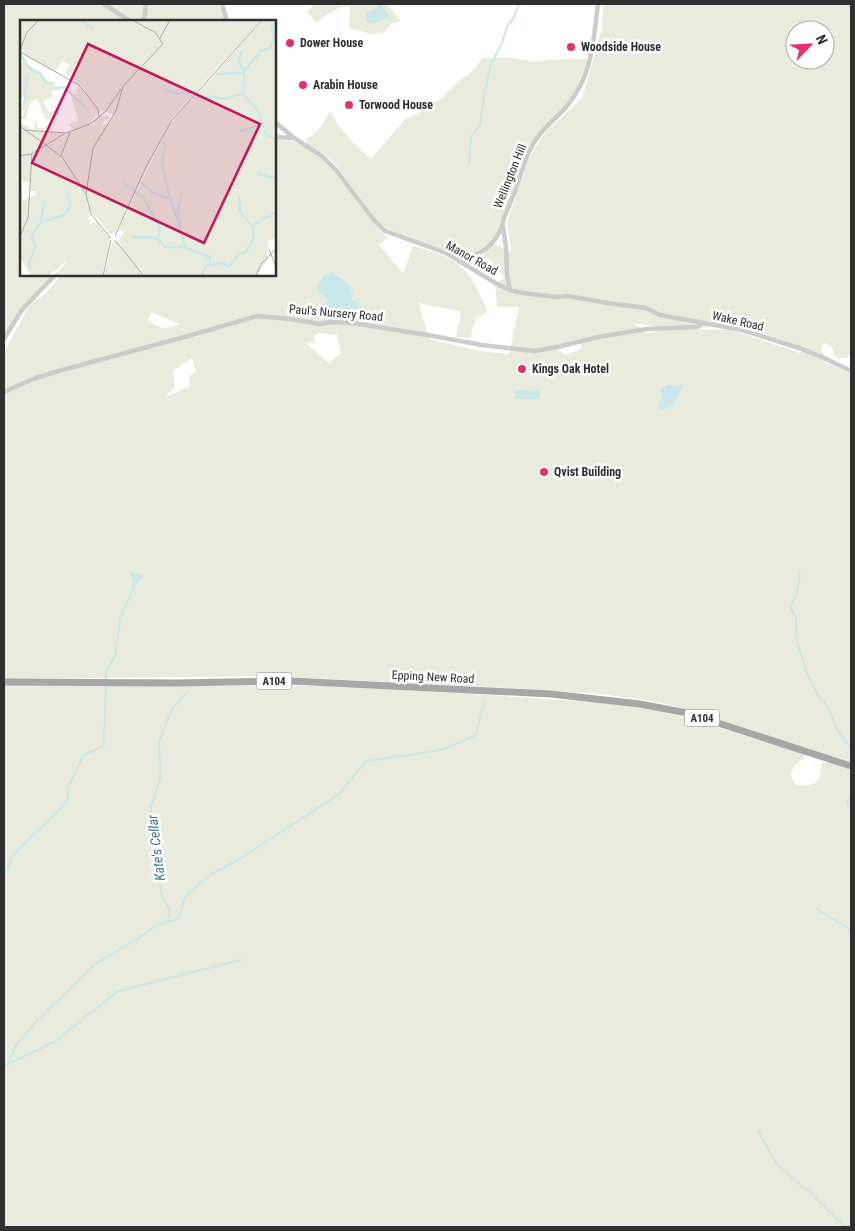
<svg xmlns="http://www.w3.org/2000/svg" width="855" height="1231" font-family="'Roboto Condensed',sans-serif">
  <style>
    .green { fill: #e9ecdd; fill-rule: evenodd }
    .water { fill: #c9e8ec }
    .lines { fill: none; stroke-linecap: round; stroke-linejoin: round }
    .stream { stroke: #c9e8ec; stroke-width: 2 }
    .minor { stroke: #ccc; stroke-width: 4.5 }
    .primary { stroke: #a7a7a7; stroke-width: 7 }
    .poi-dot { fill: #e6306d; stroke: #fff; stroke-width: 2 }
    .labels { text-anchor: middle; stroke-width: 5; stroke-linejoin: round; paint-order: stroke }
    .shield { fill: #fff; stroke: #6d6d6d; stroke-width: 1 }
    .shield-label { font-size: 11px; font-weight: bold; fill: #2f2f2f }
    .poi-label { font-size: 12px; font-weight: bold; fill: #2f2f2f; stroke: #fff; text-anchor: start }
    .street-label { font-size: 12px; fill: #2f2f2f; stroke: #fff }
    .water-label { font-size: 14px; font-style: italic; fill: #387b85; stroke: #fff }
    .inset-river { fill: none; stroke: #c9e8ec; stroke-width: 2.5 }
    .inset-road { fill: none; stroke: #acacac; stroke-width: 1 }
    .view { fill: #c2185b; fill-opacity: 0.15; stroke: #c2185b; stroke-width: 2.5 }
    .inset-edge { fill: none; stroke: #2f2f2f; stroke-width: 2.5 }
  </style>
  <rect width="100%" height="100%" fill="#fff"/>
  <path class="green" d="M4,4H101L127,21H21V275H52L27,302L4,340Z
    M109,4H145L142,21H133Z
    M148,4H220L225,21H145Z
    M314,4H387L401,21L391,24L383,33L371,34L349,28L350,7C338,4 326,16 316,23L307,11Z
    M603,4H851V352L847,358H836L831,346L824,343L821,349L827,363L851,374V762L675,706L646,700L600,694L512,688L270,676L4,679V352L29,306L46,293L61,275H275V140L291,141L307,148L327,161L334,168L364,210L379,229L388,238L379,245L403,273L413,246C435,252 457,257 470,277C477,286 481,298 487,308V313C472,318 474,324 471,338L456,337L461,312L419,303L429,339L480,351L509,354L519,307H497L495,283L505,278L489,258L480,259L493,243L511,252L507,222L529,159L540,140L548,130L582,98L602,29ZM795,30H825V60H795ZM332,272L346,281L352,298L374,319L341,317L325,308ZM152,312L179,324C165,330 160,329 148,320ZM733,321L762,333L803,348L800,353L732,330L677,329L732,326ZM633,323L671,329L647,333ZM319,333L337,335L341,353L329,363L307,344L309,342L315,343L314,336ZM580,343L581,349L566,355L558,350ZM192,358L196,372L189,376L190,386L164,398L175,387L173,371Z
    M509,57L531,62L561,59H588L580,81L573,96L535,137L526,154L499,230C497,233 495,237 493,240C487,248 472,256 462,256C456,257 450,252 444,250C421,241 399,239 379,223L335,164L323,153L307,144L306,139C319,132 323,124 330,111C340,130 355,145 371,159L405,119L417,114L439,100L453,86L472,71L482,58Z
    M4,685L344,686L595,702L641,707L687,718L804,754V758L794,766L791,774L795,784C803,787 817,786 820,776C821,772 821,768 822,763C832,761 841,765 851,769V1227H4Z"/>
  <path class="water" d="M380,4H381L389,17L373,24L366,21L367,13Z
    M332,272L346,281L353,293L352,299L366,309L375,319L341,317L325,308L327,299L316,290L323,276Z
    M669,384L675,386L684,384L677,398L671,407L662,410L657,406L662,398L660,389Z
    M517,390L539,391L540,392V398L539,399H517L515,397V392Z
    M130,571L144,576L134,588Z"/>
  <g class="lines">
    <path class="stream" d="M469,164L471,137L480,125L484,97L491,64L502,43L507,26L513,19L519,4
      M800,574L797,593L790,606L796,618L797,641L807,673L818,695L828,707L837,730L851,748
      M106,680V672L115,656L121,615L134,588
      M851,795L847,803L851,808
      M851,830L850,834L851,836
      M4,875L12,856L32,836L49,820L67,801L69,785L83,756L104,745L106,684
      M817,909L851,930
      M168,922L170,910L162,896L152,841L151,807L160,778L159,741L172,709L187,692
      M7,1065L17,1044L41,1016L59,1000L94,965L140,937L157,925L178,919L186,896L210,875L238,860L339,794L366,761L410,755L444,749L476,735L484,703
      M4,1066L54,1042L118,991L241,960
      M758,1131L777,1165L814,1196L845,1227"/>
    <path class="minor" d="M104,4L130,21
      M222,4L227,21
      M144,21L146,4
      M275,122L294,138L322,156L336,170L374,220L385,231L446,253L497,284L510,290L522,293L556,297L567,296L614,304L646,308L660,315L742,330L799,348L822,357L851,371
      M275,137L294,138
      M503,226L506,247L507,274L510,290
      M460,261C466,258 473,256 479,253C492,247 502,232 504,218C508,208 513,197 517,186C521,173 525,159 532,146C541,129 555,120 567,106C593,74 593,42 598,4
      M4,339L21,311L55,275
      M4,392L33,379L55,372L188,336L257,316L290,319L320,324L330,322L353,323L433,336L482,345L534,351L552,348L599,337L646,329L697,327L703,323"/>
    <path class="primary" d="M4,682L176,683L292,681L551,694L640,704L687,713L851,766"/>
  </g>
  <g class="poi-dot">
    <circle cx="290" cy="43" r="5"/>
    <circle cx="571" cy="47" r="5"/>
    <circle cx="303" cy="85" r="5"/>
    <circle cx="349" cy="105" r="5"/>
    <circle cx="522" cy="369" r="5"/>
    <circle cx="544" cy="472" r="5"/>
  </g>
  <g class="labels">
    <g class="shield">
      <rect x="256.5" y="672.5" width="35" height="17" rx="4"/>
      <rect x="684.5" y="709.5" width="35" height="17" rx="4"/>
    </g>
    <g class="shield-label">
      <text x="274" y="685">A104</text>
      <text x="702" y="722">A104</text>
    </g>
    <g class="poi-label">
      <text x="300" y="47">Dower House</text>
      <text x="581" y="51">Woodside House</text>
      <text x="313" y="89">Arabin House</text>
      <text x="359" y="109">Torwood House</text>
      <text x="532" y="373">Kings Oak Hotel</text>
      <text x="554" y="476">Qvist Building</text>
    </g>
    <g class="street-label">
      <text transform="translate(510 176) rotate(-68)" y="4">Wellington Hill</text>
      <text transform="translate(472 258) rotate(29)" y="4">Manor Road</text>
      <text transform="translate(336 313) rotate(5)" y="4">Paul's Nursery Road</text>
      <text transform="translate(738 321) rotate(13)" y="4">Wake Road</text>
      <text transform="translate(433 677) rotate(3)" y="4">Epping New Road</text>
    </g>
    <g class="water-label">
      <text transform="translate(156 848) rotate(-97)" y="5">Kate's Cellar</text>
    </g>
  </g>
  <g transform="translate(20 20)">
    <rect width="256" height="256" fill="#fff"/>
    <path d="M0,0H241L152,98L95,213L89,214L83,205L70,191L69,204L76,202L74,197L91,219L82,256H31L39,251L47,241L28,256H11L0,237V102L14,110L15,98L18,108H24V112L50,114L53,110L49,104L58,101L52,79L59,65L69,80L64,68L45,53L50,46L44,42L39,44L35,52L0,32ZM84,91L95,95L87,105L82,104L86,99H90L87,95L78,97L73,101L76,105H68L79,92ZM2,161L9,162L10,171H15L16,174L3,181ZM243,0H256V218L248,222V239L236,256H125L121,249L119,247L124,256H84L92,223L97,221L103,229L99,220L104,212L98,210L149,106L170,80L174,82L172,78ZM4,41L28,61L34,62L36,68L32,70L33,75L23,82L29,92L41,88L36,100L25,99L17,79L10,82L6,99H1L5,90L1,91L4,77L0,78V45Z" fill="#e9ecdd" fill-rule="evenodd"/>
    <path class="inset-river" d="M61,0L73,9M222,31L218,40L224,52L223,74L238,91L246,114L257,121M0,33L8,47L20,53L27,64M224,51L241,31L250,28L254,18L252,4M196,54L222,53M33,69L44,67L66,88M144,69L154,73H174M178,75L203,79L222,74M5,83L7,54M220,111L240,105M142,122L146,124L142,142L148,171L161,211M237,154L257,158M103,163L123,177L128,186L140,208L138,219L145,227H164M121,163L135,174L151,179M162,172L158,191L164,227L190,237V245M219,177L220,192L232,206M21,202L24,180M15,209L12,218L16,225M16,209L21,202L44,195L50,186L48,171M111,217L138,218M10,250L9,243L16,226M184,256L182,253L186,246L203,243L209,247L218,234L226,232L234,217L232,206L257,191"/>
    <path class="inset-road" d="M140,18L150,0M0,30L7,12L19,0M0,32L59,65L78,89L79,96M0,106L42,137L66,174L71,194L91,218M4,110L46,113L70,104L86,91L101,69M0,136L11,134L44,114M41,136L50,112M66,174L73,128L96,91L103,66L143,24L136,13L112,0M0,216L8,198L12,134M95,216L126,147L152,100L242,0M95,220L124,256M249,229L256,247M83,256L91,220M236,256L241,244L257,228"/>
    <path class="view" d="M68,24L240,104L184,223L12,143Z"/>
    <rect width="256" height="256" class="inset-edge"/>
  </g>
  <rect width="855" height="1231" fill="none" stroke="#2f2f2f" stroke-width="10"/>
  <g transform="translate(810 45) rotate(65)"><circle r="24" fill="#ffffff" stroke="#acacac"/>
  <path d="M0-4L9 19L0 12L-9 19Z" fill="#e6306d"/>
  <text y="-8" font-size="14" font-weight="bold" text-anchor="middle" fill="#2f2f2f">N</text>
  </g>
</svg>
